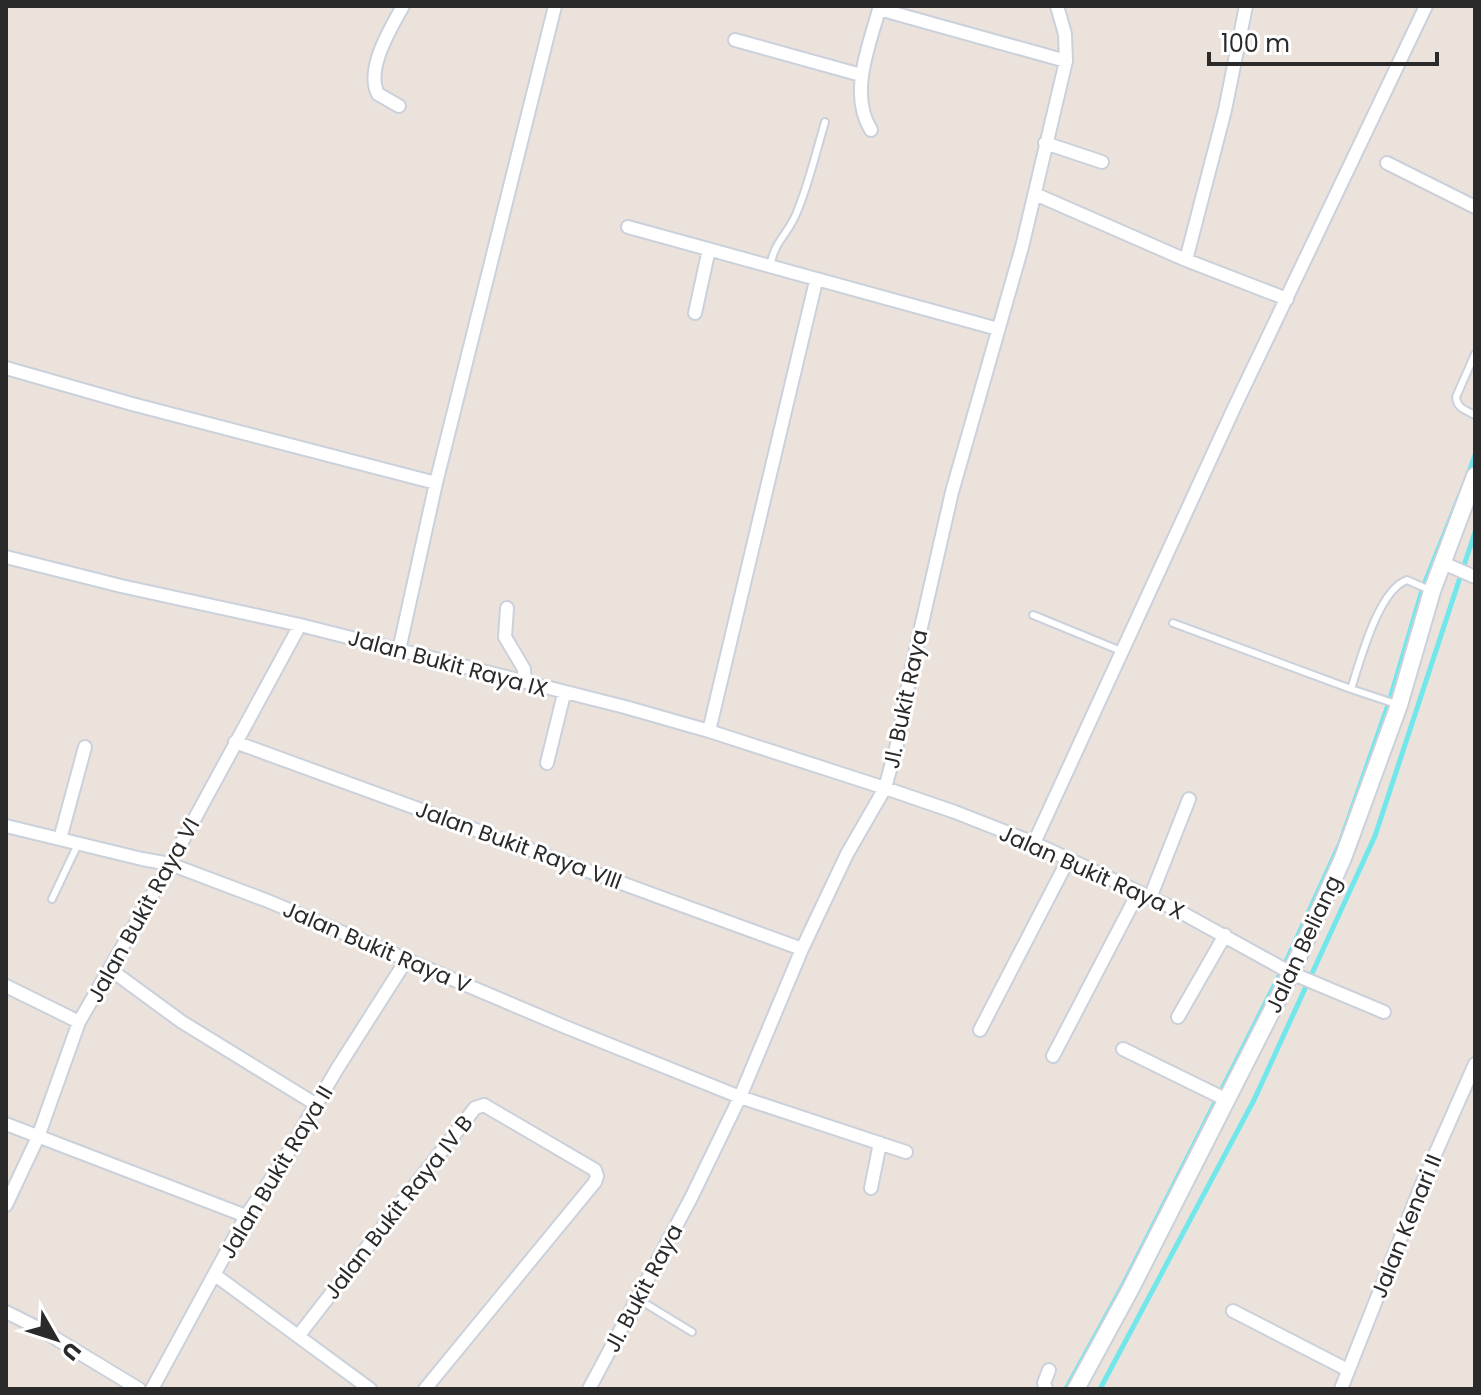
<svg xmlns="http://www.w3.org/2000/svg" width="1481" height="1395" font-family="Poppins,sans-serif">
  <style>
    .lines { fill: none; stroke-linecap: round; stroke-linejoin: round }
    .stream { stroke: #71e7ec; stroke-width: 5 }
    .lane-casing { stroke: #cad1db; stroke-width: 10 }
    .street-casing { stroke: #cad1db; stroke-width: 16 }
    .secondary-casing { stroke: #cad1db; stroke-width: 20 }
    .lane { stroke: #fff; stroke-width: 6 }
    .street { stroke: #fff; stroke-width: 12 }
    .secondary { stroke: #fff; stroke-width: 16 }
    .labels { text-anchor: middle; stroke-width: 6; stroke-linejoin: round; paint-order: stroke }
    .street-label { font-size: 22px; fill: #2a2a2a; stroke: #fff }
  </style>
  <rect width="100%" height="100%" fill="#ece2dc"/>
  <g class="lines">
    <path class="stream" d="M1467,477L1475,455
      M1066,1389L1123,1285L1283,968L1340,843L1389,702L1423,587L1459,497
      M1100,1389L1254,1100L1375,836L1475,532"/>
    <defs>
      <path id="lane" d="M770,267C774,241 788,235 797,212C809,183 816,152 825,122
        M1475,354L1456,397C1457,408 1465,410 1475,415
        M1033,615L1121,651
        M1173,623L1351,689
        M1396,704L1351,689C1360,662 1378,590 1407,580L1432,591
        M52,899L78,844
        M638,1299L692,1332"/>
      <path id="street" d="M879,9L1066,61
        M735,40L861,75
        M399,106L378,94C365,69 391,28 403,6
        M871,130C848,93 870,44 880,6
        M1045,143L1102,162
        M1387,163L1475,207
        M1035,194L1186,260L1287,299
        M628,227L998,329
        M1186,260L1225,110L1246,6
        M695,313L709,249
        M6,368L132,404L436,483
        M6,557L121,586L300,625L625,707L709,731L885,788L955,812L1034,843L1177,910L1291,973L1384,1012
        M1443,563L1475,577
        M507,608L505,637L524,669L525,682
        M399,650L436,483L555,6
        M709,731L816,281
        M235,742L802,949
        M547,763L564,694
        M6,826L142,859L170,864L268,901L563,1026L740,1097L906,1152
        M60,839L85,747
        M1034,843L1234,408L1426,6
        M1150,898L1189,799
        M111,970L182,1022L317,1105
        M6,986L79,1022
        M1178,1017L1225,935
        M980,1030L1068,860
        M1123,1049L1227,1100
        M1053,1056L1138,893
        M6,1124L246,1216
        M871,1188L880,1143
        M6,1205L38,1137L79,1022L170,864L300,625
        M215,1275L370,1389
        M1233,1311L1348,1370
        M6,1312L40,1329L139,1389
        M299,1335L475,1108L484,1105L595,1170L597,1176L595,1182L425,1389
        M152,1389L246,1216L282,1163L337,1069L407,959
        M589,1389L691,1198L740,1097L802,949L847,854L885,788L899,737L909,680L952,492L1022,247L1066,61L1065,34L1057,6
        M1046,1389L1044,1383L1049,1370
        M1341,1389L1422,1184L1475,1064"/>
      <path id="secondary" d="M1076,1389L1130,1290L1291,973L1343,858L1399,705L1432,591L1475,476"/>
    </defs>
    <use href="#lane" class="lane-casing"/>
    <use href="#street" class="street-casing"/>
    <use href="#secondary" class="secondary-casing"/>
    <use href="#lane" class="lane"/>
    <use href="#street" class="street"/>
    <use href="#secondary" class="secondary"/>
  </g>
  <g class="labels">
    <g class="street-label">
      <text transform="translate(448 663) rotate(15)" y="8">Jalan Bukit Raya IX</text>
      <text transform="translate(905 699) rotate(-78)" y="8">Jl. Bukit Raya</text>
      <text transform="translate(519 845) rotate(20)" y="8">Jalan Bukit Raya VIII</text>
      <text transform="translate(1092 872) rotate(24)" y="8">Jalan Bukit Raya X</text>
      <text transform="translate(143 910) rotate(-61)" y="8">Jalan Bukit Raya VI</text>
      <text transform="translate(1303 944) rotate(-65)" y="8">Jalan Beliang</text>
      <text transform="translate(377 947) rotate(23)" y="8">Jalan Bukit Raya V</text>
      <text transform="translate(276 1172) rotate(-59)" y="8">Jalan Bukit Raya II</text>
      <text transform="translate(398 1207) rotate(-52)" y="8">Jalan Bukit Raya IV B</text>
      <text transform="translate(1406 1226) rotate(-68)" y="8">Jalan Kenari II</text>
      <text transform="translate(643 1288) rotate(-62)" y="8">Jl. Bukit Raya</text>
    </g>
  </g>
  <rect width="1481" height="1395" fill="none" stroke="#2a2a2a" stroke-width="16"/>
  <g transform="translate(56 1339) rotate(129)" stroke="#ffffff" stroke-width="6" paint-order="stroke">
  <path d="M0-6L14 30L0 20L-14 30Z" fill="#2a2a2a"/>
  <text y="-12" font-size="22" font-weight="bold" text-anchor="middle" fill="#2a2a2a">U</text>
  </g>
  <path d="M1209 52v12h228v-12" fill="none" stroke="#2a2a2a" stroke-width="4"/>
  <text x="1221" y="52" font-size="24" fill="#2a2a2a" stroke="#ffffff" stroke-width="6" paint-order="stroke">100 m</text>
</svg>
